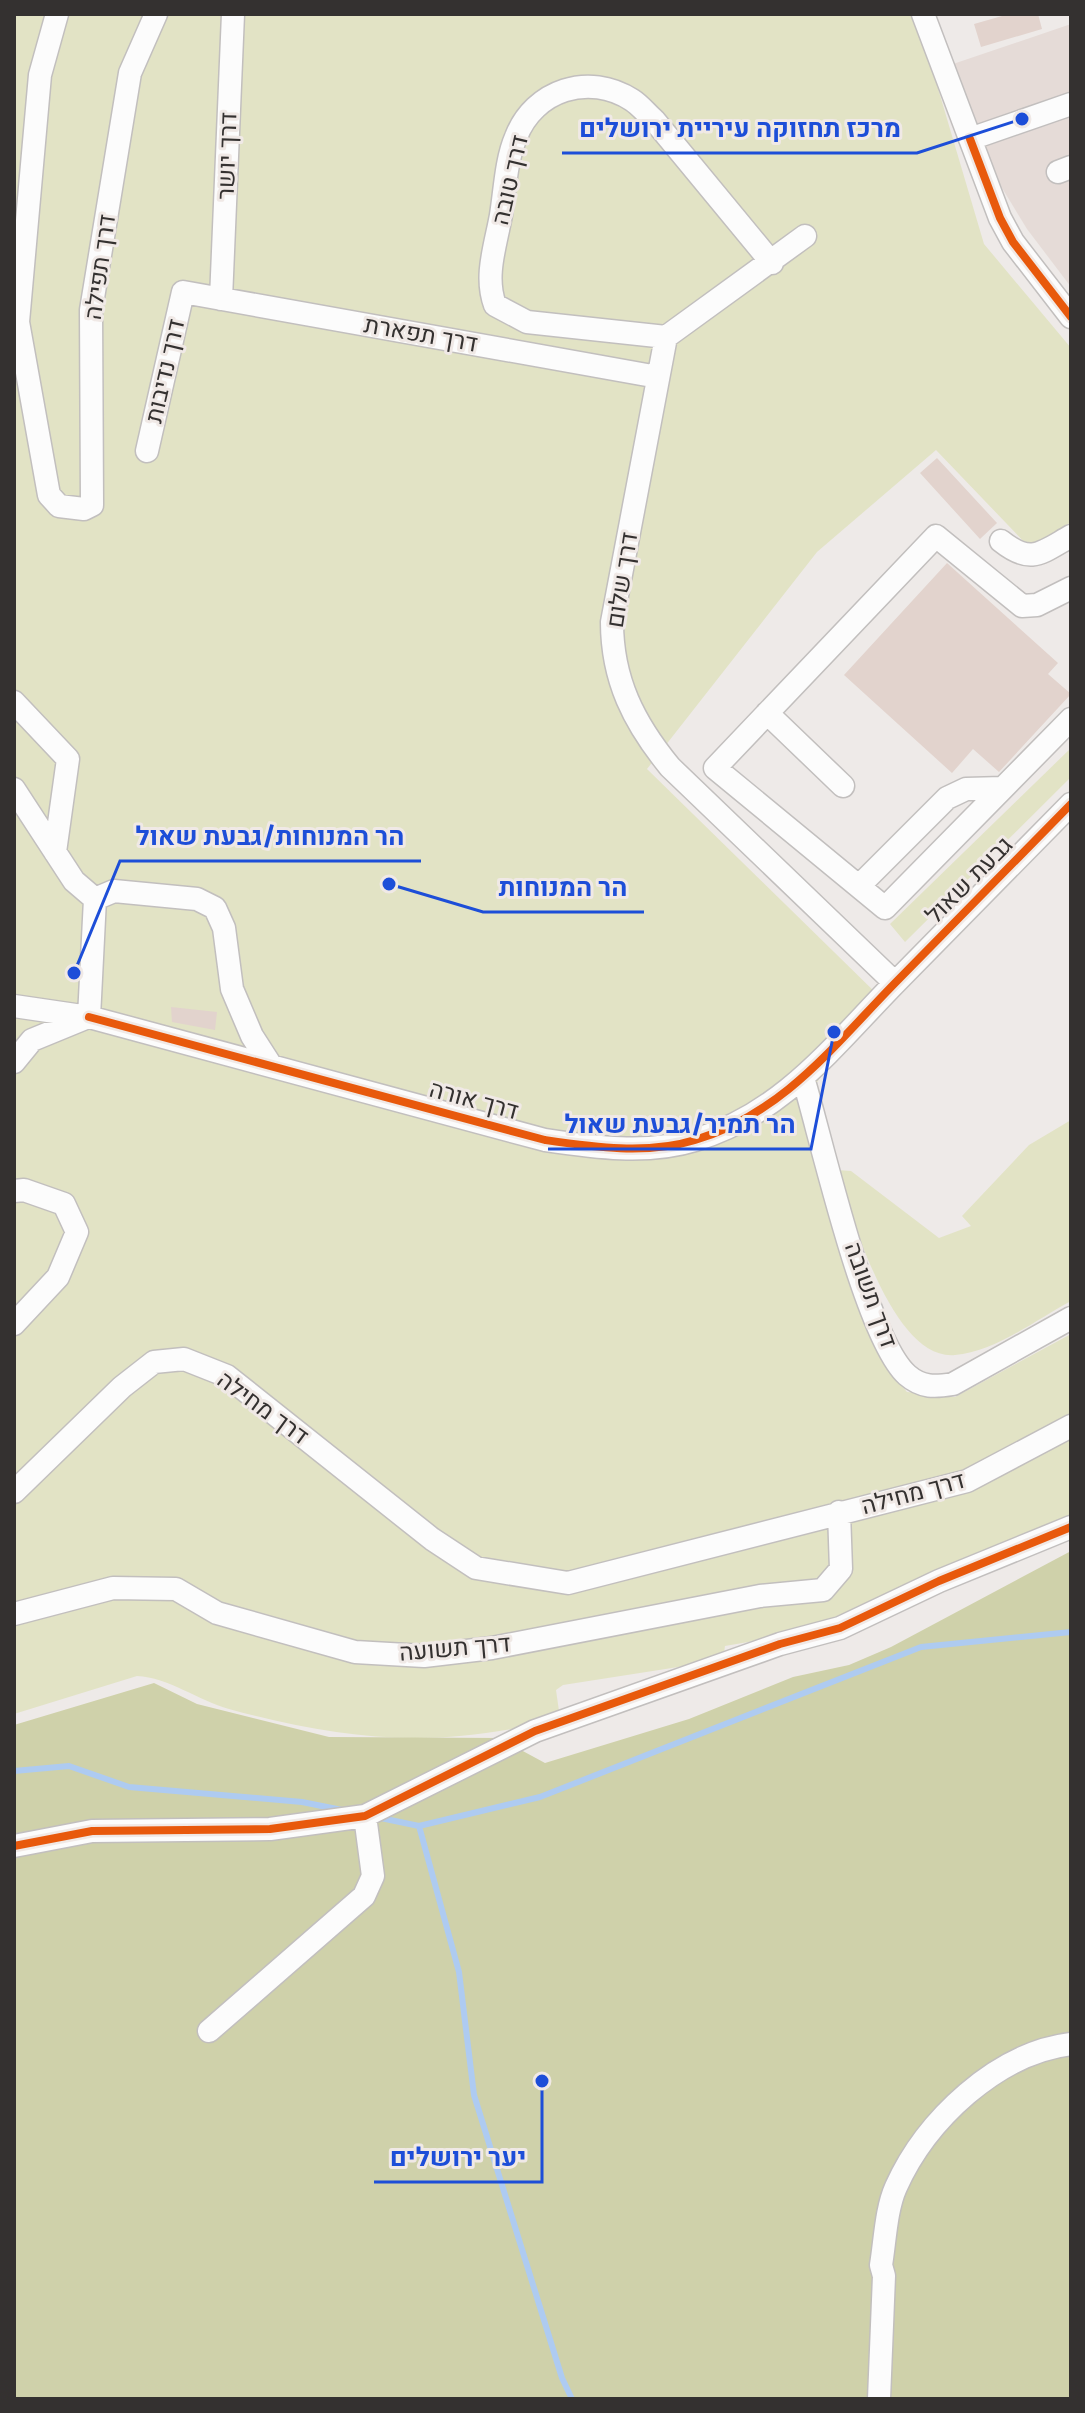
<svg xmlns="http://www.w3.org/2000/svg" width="1085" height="2413" font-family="'Fira Sans',Heebo,sans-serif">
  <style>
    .built { fill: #e5dbd7 }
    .green { fill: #e2e3c5 }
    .forest { fill: #cfd1aa }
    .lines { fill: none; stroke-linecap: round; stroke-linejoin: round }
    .stream { stroke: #aecbf1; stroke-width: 6 }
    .building { fill: #e2d3cd }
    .minor-casing { stroke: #c2bfbe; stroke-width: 25 }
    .minor { stroke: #fcfcfc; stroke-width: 22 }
    .cycleway-casing { stroke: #f0e9e6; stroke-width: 13 }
    .cycleway { stroke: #e8590c; stroke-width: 8 }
    .labels { text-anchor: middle; stroke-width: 6; stroke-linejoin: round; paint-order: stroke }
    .street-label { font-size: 24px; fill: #343130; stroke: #f0e9e6 }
    .leader { fill: none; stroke: #1d4ed8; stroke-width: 3 }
    .callout-dot { fill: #1d4ed8; stroke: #f0e9e6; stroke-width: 3 }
    .callout-label { font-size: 26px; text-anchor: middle; font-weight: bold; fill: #1d4ed8; stroke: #f0e9e6; stroke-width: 6; stroke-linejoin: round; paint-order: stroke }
  </style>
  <rect width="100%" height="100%" fill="#eeeae8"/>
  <path class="built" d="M1071,24V287L1027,229L993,173L953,64Z"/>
  <path class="green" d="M14,14H916L984,244L1071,348V522L1030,548L936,450L817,552L647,769L881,998L805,1098C828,1195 840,1315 907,1392L955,1397L1071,1334V1532L828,1628L725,1646L723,1660L563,1685L556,1690L560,1718C441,1750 346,1741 229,1709C199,1701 168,1677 137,1676L14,1714Z
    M1071,748V777L905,942L890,924Z
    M1071,1120V1301C1037,1319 995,1352 955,1355C893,1361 852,1217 837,1170L851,1171L939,1238L971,1226L962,1216L1029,1145Z"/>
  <path class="forest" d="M1071,1551V2399H14V1725L154,1683L197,1704L329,1737L499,1738L545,1763L689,1719L793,1677L849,1665L891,1647Z"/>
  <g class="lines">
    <path class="stream" d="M14,1771L69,1766L129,1787L302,1802L342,1810
      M376,1817L419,1826L540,1797L921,1647L1071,1632
      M419,1826L459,1972L474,2095L562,2378L572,2399"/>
  </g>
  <path class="building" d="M1009,14H1038L1042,29L981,47L974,24Z
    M937,458L997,523L980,539L920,473Z
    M947,563L1058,663L1048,674L1071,694L999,772L973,749L952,773L844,675Z
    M171,1007L217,1012L215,1030L172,1022Z"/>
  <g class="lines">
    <defs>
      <path id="minor" d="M57,14L40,75L18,322L49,495L59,506L84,509L92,505L91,310L130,73L156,14
        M923,14L1000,218L1013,242L1071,317
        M970,139L1071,104
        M1058,172L1071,167
        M805,236L666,337L612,622C612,680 634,723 670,767L895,983
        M221,299L233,14
        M666,337L527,322L495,305C484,276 496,244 501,215C505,190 506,160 516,137C534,90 589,72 632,100C640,105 647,114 654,120L772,263
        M147,451L183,292L658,377
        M1001,541C1031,565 1041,553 1071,536
        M1071,588L1037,605L1022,606L936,536L715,768L885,908L1071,719
        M14,702L68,759L55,852
        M767,713L843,786
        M14,789L74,881L95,899
        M859,886L947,798L966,789L1003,788
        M95,899L114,891L197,899L215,908L224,928L232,989L252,1036L270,1064
        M14,1006L89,1017L545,1140C593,1147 647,1155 695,1140C784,1113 834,1045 897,981C955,922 1013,863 1071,804
        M89,1017L95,899
        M14,1062L32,1040L88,1017
        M804,1081C822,1142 866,1338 907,1375C922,1388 935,1387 953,1384L1071,1318
        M14,1191L24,1190L64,1204L77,1232L58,1277L14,1324
        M14,1492L122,1387L154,1362L184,1359L227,1376L432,1539L476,1568L568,1583L967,1481L1071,1426
        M14,1614L113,1588L176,1589L217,1613L355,1652L424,1656L492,1648L760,1596L823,1590L841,1569L839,1512
        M14,1846L92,1831L270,1829L365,1816L535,1731L780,1644L840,1628L939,1581L1071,1527
        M209,2031L364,1896L373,1876L365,1816
        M879,2399L884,2276L881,2265C885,2241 886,2209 896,2187C926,2120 997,2053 1071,2044"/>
    </defs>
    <use href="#minor" class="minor-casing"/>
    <use href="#minor" class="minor"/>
    <defs>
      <path id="cycleway" d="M970,139L1000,218L1013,242L1071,317
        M89,1017L545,1140C593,1147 647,1155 695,1140C784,1113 834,1045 897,981C955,922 1013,863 1071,804
        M14,1846L92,1831L270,1829L365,1816L535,1731L780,1644L840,1628L939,1581L1071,1527"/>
    </defs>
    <use href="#cycleway" class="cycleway-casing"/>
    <use href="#cycleway" class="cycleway"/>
  </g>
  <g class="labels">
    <g class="street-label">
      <text transform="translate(227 156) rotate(-88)" y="8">דרך יושר</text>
      <text transform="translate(510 180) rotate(-77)" y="8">דרך טובה</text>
      <text transform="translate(100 267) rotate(-82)" y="8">דרך תפילה</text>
      <text transform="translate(421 334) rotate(10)" y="8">דרך תפארת</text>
      <text transform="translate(165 371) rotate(-77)" y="8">דרך נדיבות</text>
      <text transform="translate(622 580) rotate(-81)" y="8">דרך שלום</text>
      <text transform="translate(969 880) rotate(-45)" y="8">גבעת שאול</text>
      <text transform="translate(474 1100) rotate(15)" y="8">דרך אורה</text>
      <text transform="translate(871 1295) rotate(70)" y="8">דרך תשובה</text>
      <text transform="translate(263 1408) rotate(36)" y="8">דרך מחילה</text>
      <text transform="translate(913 1493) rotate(-15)" y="8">דרך מחילה</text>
      <text transform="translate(455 1648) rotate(-5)" y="8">דרך תשועה</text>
    </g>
  </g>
  <path class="leader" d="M1022 119L917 153H562M74 973L120 861H421M389 884L483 912H644M834 1032L811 1149H548M542 2081L542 2182H374"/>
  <g class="callout-dot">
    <circle cx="1022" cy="119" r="8"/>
    <circle cx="74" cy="973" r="8"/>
    <circle cx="389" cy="884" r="8"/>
    <circle cx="834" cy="1032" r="8"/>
    <circle cx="542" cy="2081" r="8"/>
  </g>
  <g class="callout-label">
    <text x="740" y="137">מרכז תחזוקה עיריית ירושלים</text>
    <text x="270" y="845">הר המנוחות/גבעת שאול</text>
    <text x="563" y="896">הר המנוחות</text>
    <text x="680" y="1133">הר תמיר/גבעת שאול</text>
    <text x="458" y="2166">יער ירושלים</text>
  </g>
  <rect width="1085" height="2413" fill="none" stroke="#343130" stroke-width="32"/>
</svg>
